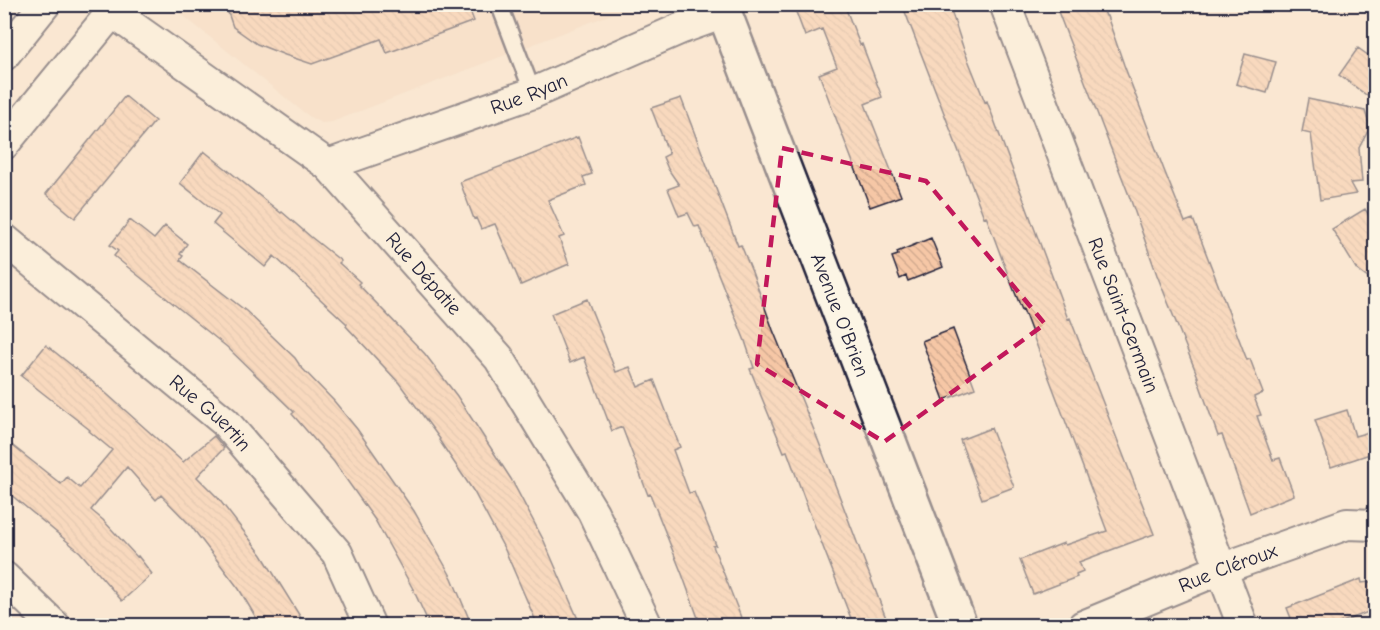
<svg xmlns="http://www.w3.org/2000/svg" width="1380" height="630" font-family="'Comic Neue',sans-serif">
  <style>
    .built { fill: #f5d9c2 }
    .building { fill: url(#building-back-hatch); stroke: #22223b; stroke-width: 1.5 }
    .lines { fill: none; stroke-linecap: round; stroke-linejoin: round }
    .service-casing { stroke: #22223b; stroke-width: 20 }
    .minor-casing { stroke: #22223b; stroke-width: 34 }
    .tertiary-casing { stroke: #22223b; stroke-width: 38 }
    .service { stroke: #fcf5e5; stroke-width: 15 }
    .minor { stroke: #fcf5e5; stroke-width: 30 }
    .tertiary { stroke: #fcf5e5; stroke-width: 33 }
    .marked { fill: none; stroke: #c2185b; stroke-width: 4.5; stroke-dasharray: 12 8; stroke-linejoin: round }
    .labels { text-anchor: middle; stroke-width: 4.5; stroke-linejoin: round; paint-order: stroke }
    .street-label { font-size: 20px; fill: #22223b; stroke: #fcf5e5 }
  </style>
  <defs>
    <pattern id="building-back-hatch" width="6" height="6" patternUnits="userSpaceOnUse" patternTransform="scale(1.5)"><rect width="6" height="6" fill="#f6c7a6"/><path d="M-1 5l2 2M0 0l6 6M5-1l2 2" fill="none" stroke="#d3ab90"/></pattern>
  </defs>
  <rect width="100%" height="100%" fill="#fae7d2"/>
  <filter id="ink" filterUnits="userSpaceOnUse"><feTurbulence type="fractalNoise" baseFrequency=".0167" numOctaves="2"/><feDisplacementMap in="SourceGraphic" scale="12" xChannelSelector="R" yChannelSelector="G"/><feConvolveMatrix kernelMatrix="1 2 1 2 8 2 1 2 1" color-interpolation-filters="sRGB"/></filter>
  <g filter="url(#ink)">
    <path class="built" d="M170,5H635L332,122L322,123L313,119L302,111Z"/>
    <path class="building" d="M225,4H467L474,21L387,53L381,39L312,64L285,55L257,44L233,27Z
      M793,4H844L860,45L862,44L882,97L865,104L901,196L870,207L819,74L837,67L822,29L805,36Z
      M902,4H949L963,47L985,102L987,101L1068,319L1070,318L1154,534L1079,562L1083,571L1076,574L1077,577L1033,594L1020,560L1064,543L1065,545L1107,531L1023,309L1022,310L1008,275L986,216L984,217Z
      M1069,4H1101L1106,16H1107L1124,65L1164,170L1185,222L1193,219L1247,360L1250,359L1263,393L1254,397L1261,415L1257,416L1273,460L1280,458L1294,495L1250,513L1222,435L1218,436L1197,377H1198L1157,275L1130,198L1057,9Z
      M1358,48L1376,61V102L1339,75Z
      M1245,54L1276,62L1267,93L1236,84Z
      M125,96L155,121L75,218L46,194Z
      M681,98L738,246L741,245L752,272L773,330L818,440L889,626H854L809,511L787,451L784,452L750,369L754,368L745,341L699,226L695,227L688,213L679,216L668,189L679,185L668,169L663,157L669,154L651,108Z
      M1308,99L1365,111L1369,124L1368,131L1359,148L1362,182L1350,183L1356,194L1320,200L1311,134L1302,132Z
      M578,137L592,174L583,177L586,185L548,200L564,236L559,238L569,264L521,285L495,224L481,229L476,218L474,219L460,182Z
      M204,151L281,213L282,212L311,237L341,261L339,263L360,282L358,284L425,354L457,396L511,479L544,541L581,626H538L505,550L474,492L439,440L440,439L399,383L346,326L347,324L274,256L265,267L213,224L220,215L180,183Z
      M1365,209L1376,226V284L1357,270L1332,229Z
      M130,220L154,239L165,226L187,244L180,254L183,256L180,260L246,311L295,358L299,364V365L334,401L357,429L414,511L452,578L472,626H430L413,589L375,520L334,462L292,414L294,412L227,347L114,256L118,251L110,245Z
      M931,238L943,267L908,281L906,276L900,279L892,257L898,255L897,252Z
      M587,299L616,372L630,367L638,387L654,380L680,447L673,450L689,493L694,492L716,545L713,546L742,620L729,626H701L682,574L650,494L648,495L622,427L612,431L584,357L570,363L551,314Z
      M953,329L975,388L944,400L922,341Z
      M46,345L99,387L183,462L214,436L224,448L197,477L218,498L262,555L306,626H261L239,589L191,526L161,495L156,500L127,467L91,510L103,520L137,557L138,556L152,574L122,601L80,552L4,489V439L61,484L67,477L80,488L112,450L89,431L90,430L21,376Z
      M1347,410L1355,436L1376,430V452L1331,467L1315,420Z
      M991,428L1014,487L982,499L960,440Z
      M1361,579L1362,583L1376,581V609L1332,626H1294L1287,608Z"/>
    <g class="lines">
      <defs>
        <path id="service" d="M499,4L533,93"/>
        <g id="minor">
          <path id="s1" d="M105,4L112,12L328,165L499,358L593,512L647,626"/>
          <path id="s2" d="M1005,4L1243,626"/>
          <path d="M4,55L45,4"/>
          <path d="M4,144L112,12"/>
          <path id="s3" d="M328,165L533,93L682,28L724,13"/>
          <path id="s4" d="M4,239L225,422L337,553L370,626"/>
          <path d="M4,577L55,626"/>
          <path id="s5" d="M1083,626L1221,569L1347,524L1376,525"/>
        </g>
        <g id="tertiary">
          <path id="s6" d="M721,4L960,626"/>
        </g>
      </defs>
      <use href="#service" class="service-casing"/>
      <use href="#minor" class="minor-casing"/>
      <use href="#tertiary" class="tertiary-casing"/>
      <use href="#service" class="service"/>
      <use href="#minor" class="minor"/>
      <use href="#tertiary" class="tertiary"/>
    </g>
  </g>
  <path d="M0 0H1380V630H0ZM782,148L926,181L1045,324L884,442L757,364Z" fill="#fae7d2" fill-opacity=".55" fill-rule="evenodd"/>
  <path class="marked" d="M782,148L926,181L1045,324L884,442L757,364Z"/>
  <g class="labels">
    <g class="street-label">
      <text dy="7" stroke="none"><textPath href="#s3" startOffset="213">Rue Ryan</textPath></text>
      <text dy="7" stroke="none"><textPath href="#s1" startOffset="420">Rue Dépatie</textPath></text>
      <text dy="7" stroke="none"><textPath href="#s6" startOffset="333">Avenue O'Brien</textPath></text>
      <text dy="7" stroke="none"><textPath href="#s2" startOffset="333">Rue Saint-Germain</textPath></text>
      <text dy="7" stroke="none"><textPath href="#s4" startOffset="270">Rue Guertin</textPath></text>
      <text dy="7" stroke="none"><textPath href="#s5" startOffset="156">Rue Cléroux</textPath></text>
    </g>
  </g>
  <rect width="1380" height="630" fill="none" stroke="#fcf5e5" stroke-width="24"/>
  <rect x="12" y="12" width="1356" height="606" fill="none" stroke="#22223b" stroke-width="2" filter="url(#ink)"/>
</svg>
